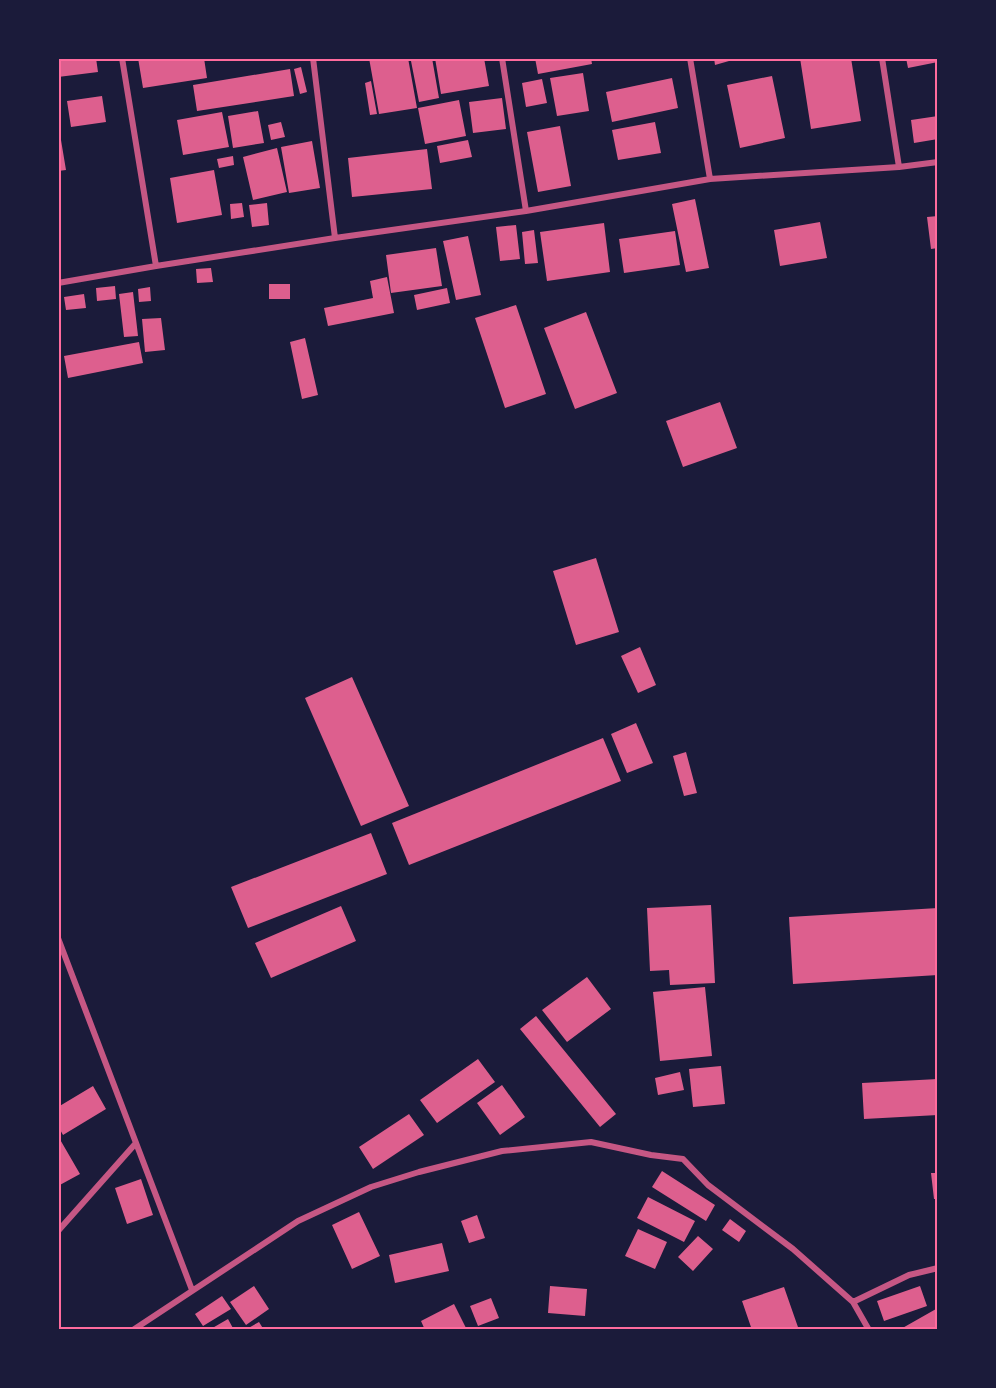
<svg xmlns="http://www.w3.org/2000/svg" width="996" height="1388" font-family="Karla,sans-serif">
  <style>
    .building { fill: #dd5f8e }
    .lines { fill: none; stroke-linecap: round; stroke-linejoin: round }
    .minor { stroke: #c65784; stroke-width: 6 }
    .neatline { fill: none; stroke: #ff6b9d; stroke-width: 2 }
  </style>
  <rect width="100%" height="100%" fill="#1b1b3a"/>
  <path class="building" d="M58,58H96L98,72L58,77Z
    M138,58H204L207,78L143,88Z
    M369,58H408L417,108L379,114Z
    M426,58H432L439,98L419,102L411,61Z
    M435,58H484L489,86L441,94Z
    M535,58H591L592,64L538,74Z
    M714,58H736V59L715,65Z
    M800,58H851L861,121L811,129Z
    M906,58H938V62L908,68Z
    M301,67L307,92L300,94L294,69Z
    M290,69L294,96L197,111L193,85Z
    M583,73L589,111L557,116L550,78Z
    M772,76L785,138L740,148L727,85Z
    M672,78L678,108L612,122L606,92Z
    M542,79L547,103L526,107L522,83Z
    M371,81L377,114L370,115L365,83Z
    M102,96L106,122L71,127L67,101Z
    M502,98L506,129L473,133L469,102Z
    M459,100L466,136L425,144L418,108Z
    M258,111L264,143L233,148L228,116Z
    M222,112L229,147L183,155L177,120Z
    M938,116V139L914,143L911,120Z
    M281,122L285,137L271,140L268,125Z
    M655,122L661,153L618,160L612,130Z
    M560,126L571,186L538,192L527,132Z
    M58,134H60L66,170L58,171Z
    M468,140L472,157L440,163L437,146Z
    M312,141L320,188L289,193L281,147Z
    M277,148L287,192L253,200L243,157Z
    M427,149L432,189L352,197L348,158Z
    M233,156L234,165L219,168L217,159Z
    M214,170L222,215L177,223L170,178Z
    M695,199L709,268L686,272L672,204Z
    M242,203L244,217L231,219L230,204Z
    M267,203L269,225L252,227L249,205Z
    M938,216V248L931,249L927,217Z
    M820,222L827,258L780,266L774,230Z
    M604,223L610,272L547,281L540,232Z
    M516,225L520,259L500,261L496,227Z
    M534,230L538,263L525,264L522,232Z
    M675,231L680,265L624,273L619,239Z
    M468,236L481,295L456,300L443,241Z
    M436,248L442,286L391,293L386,255Z
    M211,268L213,282L197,283L196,269Z
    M387,277L394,313L328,326L324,308L373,298L370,281Z
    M269,284H290V299H269Z
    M115,286L116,299L97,301L96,288Z
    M150,287L151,301L139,302L138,289Z
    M447,288L450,303L417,310L414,295Z
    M133,292L138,336L124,337L119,294Z
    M84,294L86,308L66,310L64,297Z
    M516,305L546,394L505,408L475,318Z
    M586,312L617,393L575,409L544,328Z
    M161,318L165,350L145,352L142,319Z
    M305,338L318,395L302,399L290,342Z
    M139,342L143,363L68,378L64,356Z
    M720,402L737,448L683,467L666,421Z
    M596,558L619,632L576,645L553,571Z
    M640,647L656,685L638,693L621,656Z
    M352,677L409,806L361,826L305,698Z
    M636,723L653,763L627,773L611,734Z
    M603,738L621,781L409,865L392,823Z
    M686,752L697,793L684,796L673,756Z
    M371,833L387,874L248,928L231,887Z
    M711,905L715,983L670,985L669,970L650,971L647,908Z
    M341,906L356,941L271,978L255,943Z
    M938,908V975L793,984L789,917Z
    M587,977L611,1009L567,1042L542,1010Z
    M705,987L712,1056L660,1061L653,992Z
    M536,1016L616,1114L600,1127L520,1029Z
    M478,1059L495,1082L437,1123L420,1100Z
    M721,1066L725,1104L693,1107L689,1069Z
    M680,1072L684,1090L658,1095L655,1078Z
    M938,1079V1115L864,1119L862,1083Z
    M502,1085L525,1117L500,1135L477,1103Z
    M93,1086L106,1109L63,1135L58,1126V1107Z
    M409,1114L424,1135L373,1169L359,1147Z
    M58,1136L80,1174L58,1186Z
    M662,1171L715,1205L706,1221L652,1187Z
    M931,1173H938V1199H934Z
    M141,1179L153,1215L127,1224L115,1188Z
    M648,1197L695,1221L684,1242L637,1218Z
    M359,1212L380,1256L352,1269L332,1225Z
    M477,1215L485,1238L469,1243L461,1221Z
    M730,1219L746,1231L739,1242L722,1230Z
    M638,1229L667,1242L655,1269L625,1256Z
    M698,1236L713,1249L693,1271L678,1257Z
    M442,1243L449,1271L395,1283L389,1255Z
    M254,1286L269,1309L246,1325L230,1302Z
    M550,1286L587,1289L585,1316L548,1313Z
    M920,1286L927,1306L884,1321L877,1301Z
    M784,1287L799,1330H752L742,1301Z
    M222,1296L231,1309L203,1326L195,1314Z
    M491,1298L499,1318L478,1326L470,1306Z
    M454,1304L467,1330H425L421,1321Z
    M936,1309L938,1311V1330H899Z
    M228,1319L234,1330H209Z
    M259,1322L264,1330H245Z"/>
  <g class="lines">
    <path class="minor" d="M122,58L156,266
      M313,58L335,238
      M502,58L526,211
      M690,58L710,179
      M882,58L899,167
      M58,283L156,266L335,238L526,211L710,179L899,167L938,162
      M58,938L192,1290
      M58,1231L136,1143
      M853,1302L909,1275L938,1268
      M133,1330L298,1221L371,1187L419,1172L502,1151L591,1142L651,1155L683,1159L708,1185L793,1249L853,1302L869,1330"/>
  </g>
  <rect width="996" height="1388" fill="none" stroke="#1b1b3a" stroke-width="120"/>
  <rect x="60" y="60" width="876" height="1268" class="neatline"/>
</svg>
